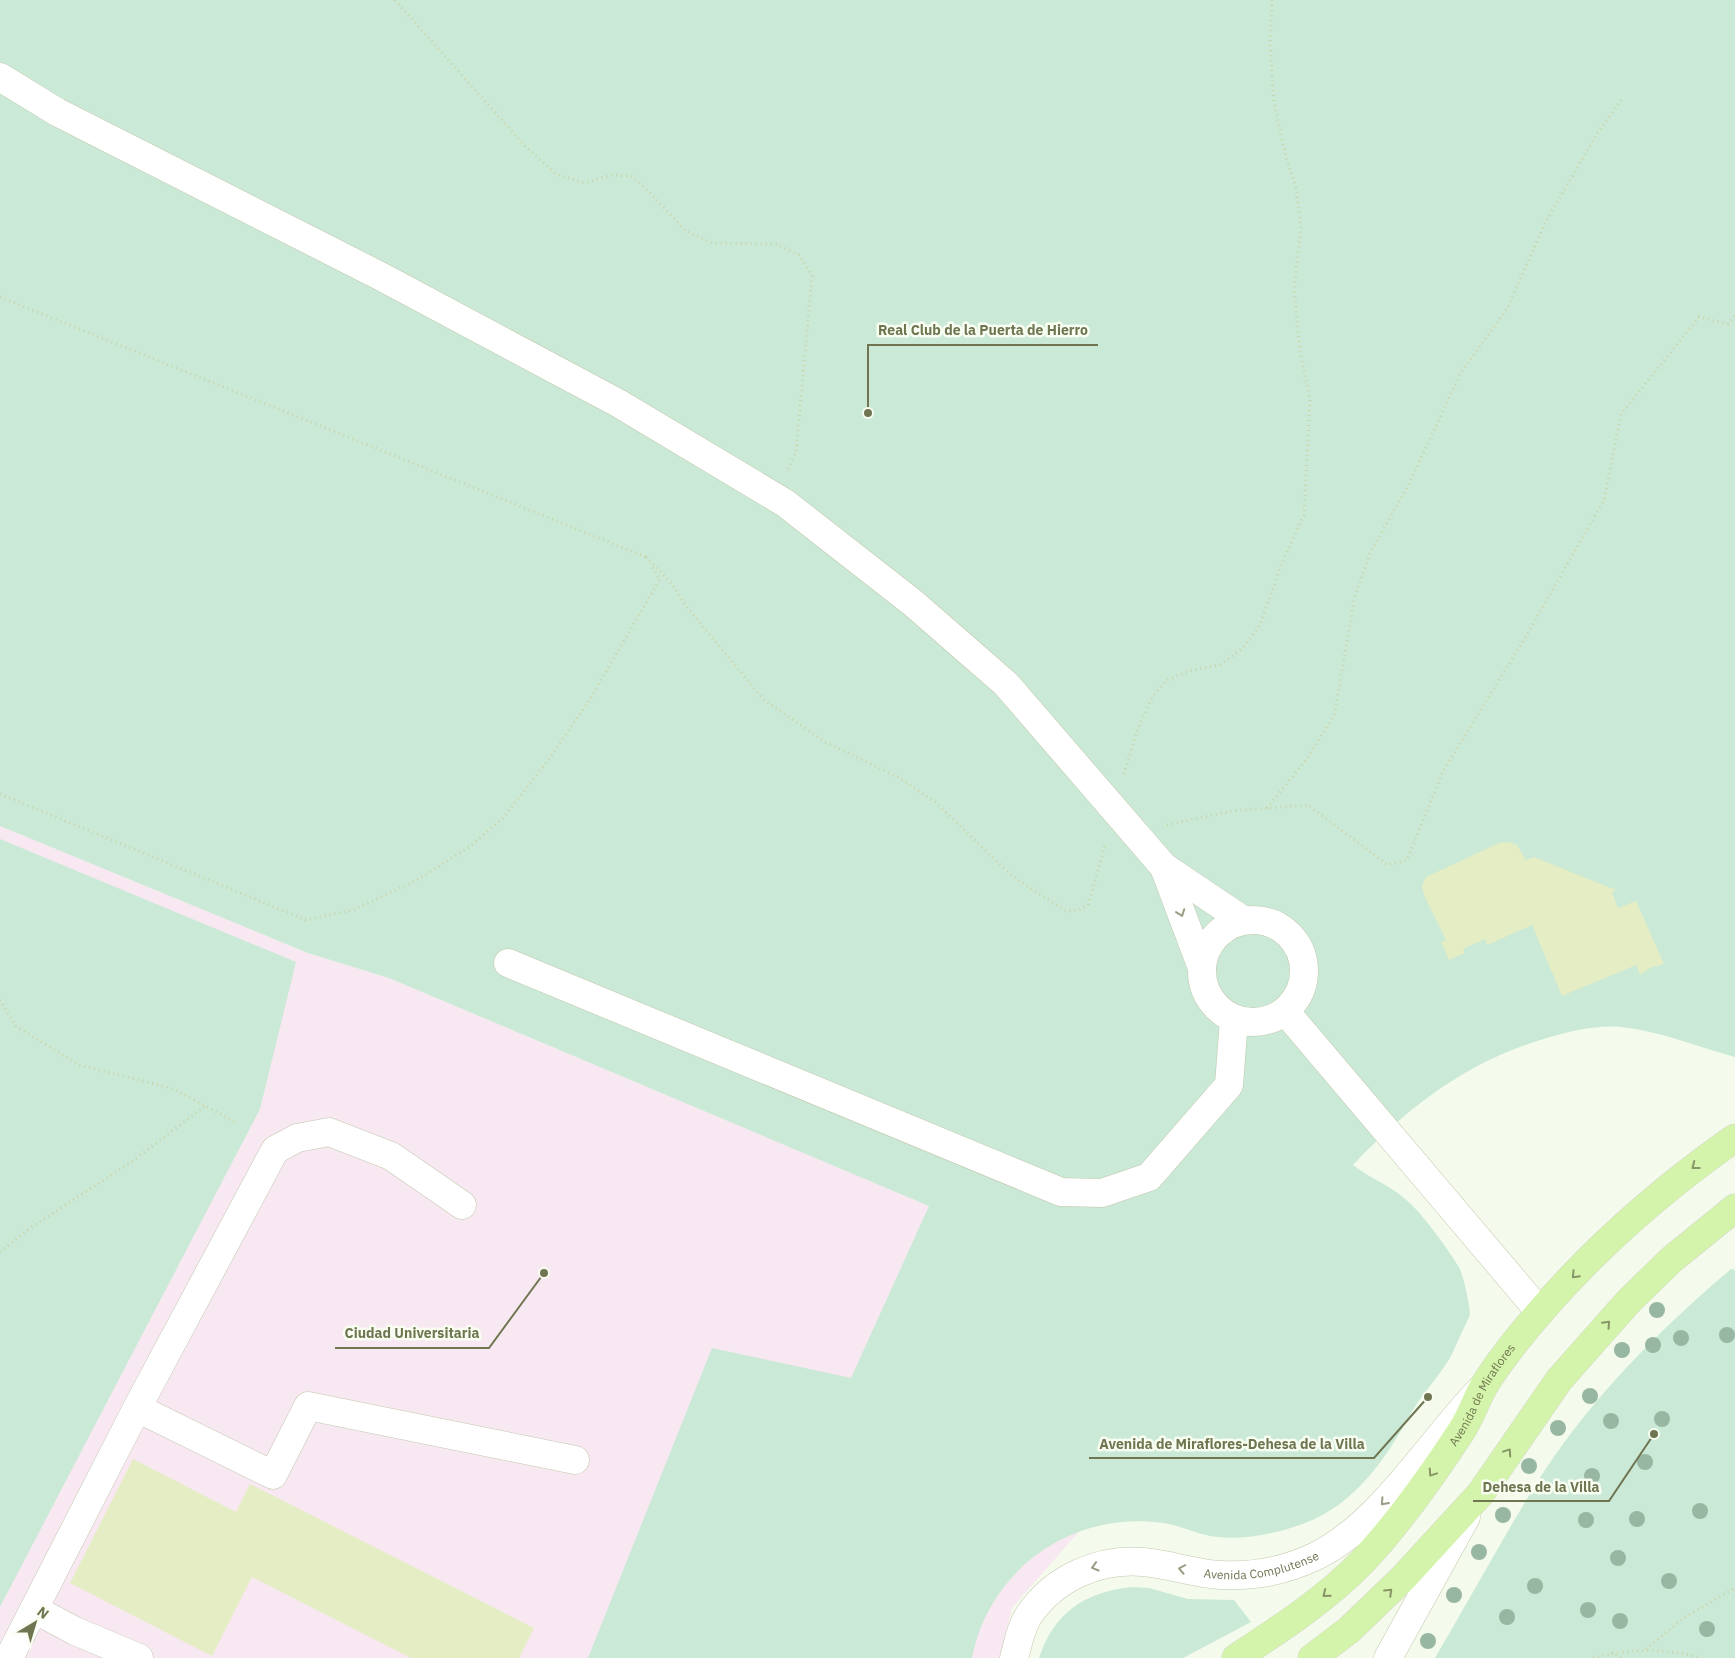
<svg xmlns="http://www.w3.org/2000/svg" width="1735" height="1658" font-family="'IBM Plex Sans',sans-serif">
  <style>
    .education { fill: #f8e8f1 }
    .green { fill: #cae9d7 }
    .building { fill: #e4edc3 }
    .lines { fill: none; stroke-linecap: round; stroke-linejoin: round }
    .minor-casing { stroke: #c2c8ac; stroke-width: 29 }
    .major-casing { stroke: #d7d8ce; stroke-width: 29 }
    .path { stroke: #cbd4a8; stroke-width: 3; stroke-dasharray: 1 4; stroke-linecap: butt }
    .minor { stroke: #fff; stroke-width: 28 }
    .major { stroke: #d3f4aa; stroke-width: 28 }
    .tree { fill: #98b7a2 }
    .oneway { stroke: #9a9e84 }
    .oneway2 { stroke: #889566 }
    .labels { text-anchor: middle; stroke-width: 5; stroke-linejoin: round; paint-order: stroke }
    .street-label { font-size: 12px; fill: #6f7550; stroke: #f9fef2 }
    .leader { fill: none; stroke: #6f7550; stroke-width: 2 }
    .callout-dot { fill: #6f7550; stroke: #f9fef2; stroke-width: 2 }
    .callout-label { font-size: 14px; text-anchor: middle; font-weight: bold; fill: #6f7550; stroke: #f9fef2; stroke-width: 5; stroke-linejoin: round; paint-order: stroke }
  </style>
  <rect width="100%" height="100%" fill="#f5fbec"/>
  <path class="education" d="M0,826L308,953L389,978L1247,1340L1012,1608L1000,1658H0Z"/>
  <path class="green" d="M0,0H1735V1057C1698,1047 1660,1031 1621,1027C1596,1025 1571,1031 1547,1038C1467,1061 1409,1106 1353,1165C1368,1177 1389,1185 1404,1198C1421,1211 1447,1248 1459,1267C1463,1274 1470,1306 1470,1314C1469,1319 1465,1325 1463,1330C1458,1339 1455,1349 1450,1358C1438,1378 1421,1395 1410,1415C1385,1460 1355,1504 1305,1523C1276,1534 1241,1541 1210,1536C1194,1533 1179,1525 1163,1523C1073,1510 989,1569 972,1658H588L712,1348L851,1378L929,1206L389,978L308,953L0,826Z
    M0,839L296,962L260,1109L0,1607Z
    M1731,1269L1735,1270V1658H1435C1469,1600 1501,1541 1536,1484C1588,1401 1657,1332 1731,1269Z
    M1132,1587L1149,1588L1188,1599L1234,1600L1251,1622L1183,1658H1039C1054,1612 1085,1592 1132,1587Z"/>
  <path class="building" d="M1508,842L1517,845L1526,860L1534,857L1616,890L1612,893L1618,908L1636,901L1664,964L1652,967L1640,975L1636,965L1562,996L1532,925L1487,945L1485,939L1463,949L1465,953L1449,960L1441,942L1446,940L1424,895L1422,885L1426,877L1499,843Z
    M133,1459L236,1512L250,1484L534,1628L519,1658H411L252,1577L212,1656L70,1583Z"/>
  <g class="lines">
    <defs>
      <g id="minor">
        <path d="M0,77L57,112L382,277L618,403L785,503L913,603L1006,684L1164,867L1243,920"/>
        <path d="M1164,867L1202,968"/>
        <circle cx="1253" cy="971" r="51"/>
        <path d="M508,963L1061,1192L1102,1193L1149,1177L1229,1085L1234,1019"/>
        <path d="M1285,1011L1540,1312"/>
        <path d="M137,1408L273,1475L308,1406L575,1460"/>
        <path d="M34,1609L75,1631L139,1658"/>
        <path d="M9,1658L137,1408L275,1150L297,1138L329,1132L391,1156L462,1205"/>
        <path id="s1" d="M1014,1658C1018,1644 1021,1627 1029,1615C1054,1578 1099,1558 1143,1562C1169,1564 1195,1574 1221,1575C1254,1577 1287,1570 1316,1556C1381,1524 1429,1443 1480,1390"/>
        <path d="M1388,1658L1466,1517"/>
      </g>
      <g id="major">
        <path id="s2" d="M1236,1658C1280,1629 1325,1600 1362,1562C1400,1522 1432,1476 1462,1430C1471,1416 1476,1400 1484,1386C1492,1372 1503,1358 1512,1346C1575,1266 1652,1196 1735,1138"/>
        <path d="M1312,1658L1349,1630L1403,1578L1481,1493L1559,1380L1628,1302L1671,1260L1735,1208"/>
      </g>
    </defs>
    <use href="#minor" class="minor-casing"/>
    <use href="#major" class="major-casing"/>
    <path class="path" d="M395,0L524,145L556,174L584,183L611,175L631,176L644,187L686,231L713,243L776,244L799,255L812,276L796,452L788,469
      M0,297L646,557
      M646,557L672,584L686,606L763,699L825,742L898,777L935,802L1013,877L1066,911L1079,910L1088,905L1105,845
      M1124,774L1138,728L1153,696L1167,680L1192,670L1220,665L1243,648L1260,625L1282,563L1304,515L1310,399L1300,352L1294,289L1301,228L1296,187L1286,157L1274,103L1270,43L1272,0
      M0,794L306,920L353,910L417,880L469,847L503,818L549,759L590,699L660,579L651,565
      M1267,808L1306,760L1334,716L1355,596L1370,553L1409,484L1460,374L1507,309L1545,223L1598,132L1623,98
      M1167,825L1231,811L1308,805L1388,865L1407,860L1443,771L1522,643L1604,500L1621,414L1699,317L1728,324L1735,316
      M0,1000L16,1026L79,1065L174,1089L235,1122
      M0,1252L29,1229L134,1160L205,1106
      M1646,1649L1685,1617L1735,1588
      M1611,1653L1622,1658
      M1593,1658C1629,1648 1665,1648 1702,1658"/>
    <use href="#minor" class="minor"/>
    <use href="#major" class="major"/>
  </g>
  <g class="tree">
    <circle cx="1657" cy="1310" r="8"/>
    <circle cx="1727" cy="1335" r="8"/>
    <circle cx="1681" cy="1338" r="8"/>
    <circle cx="1653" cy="1345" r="8"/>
    <circle cx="1622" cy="1350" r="8"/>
    <circle cx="1590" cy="1396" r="8"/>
    <circle cx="1662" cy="1419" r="8"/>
    <circle cx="1611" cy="1421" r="8"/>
    <circle cx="1558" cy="1428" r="8"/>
    <circle cx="1645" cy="1462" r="8"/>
    <circle cx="1529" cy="1466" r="8"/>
    <circle cx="1592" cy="1476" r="8"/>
    <circle cx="1700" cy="1511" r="8"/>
    <circle cx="1503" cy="1515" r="8"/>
    <circle cx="1637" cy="1519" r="8"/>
    <circle cx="1586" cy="1520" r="8"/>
    <circle cx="1479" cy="1552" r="8"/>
    <circle cx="1618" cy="1558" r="8"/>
    <circle cx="1669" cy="1581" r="8"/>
    <circle cx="1535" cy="1586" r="8"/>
    <circle cx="1454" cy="1595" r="8"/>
    <circle cx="1588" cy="1610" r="8"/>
    <circle cx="1507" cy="1617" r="8"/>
    <circle cx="1620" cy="1621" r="8"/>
    <circle cx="1707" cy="1629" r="8"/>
    <circle cx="1428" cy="1641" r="8"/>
  </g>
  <defs><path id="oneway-chevron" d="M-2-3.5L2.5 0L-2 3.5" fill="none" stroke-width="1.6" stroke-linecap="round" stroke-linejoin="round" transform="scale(1.25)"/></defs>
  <g class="oneway">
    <use href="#oneway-chevron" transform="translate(1181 913) rotate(70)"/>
    <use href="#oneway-chevron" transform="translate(1384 1502) rotate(132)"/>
    <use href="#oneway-chevron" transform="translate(1095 1567) rotate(163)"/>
    <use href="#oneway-chevron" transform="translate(1182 1569) rotate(-169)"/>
  </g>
  <g class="oneway2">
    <use href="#oneway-chevron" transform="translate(1695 1166) rotate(142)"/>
    <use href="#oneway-chevron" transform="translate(1575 1275) rotate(134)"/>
    <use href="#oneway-chevron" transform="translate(1607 1324) rotate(-47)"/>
    <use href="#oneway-chevron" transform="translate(1508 1452) rotate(-56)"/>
    <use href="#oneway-chevron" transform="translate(1432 1473) rotate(124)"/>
    <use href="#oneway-chevron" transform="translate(1389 1592) rotate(-44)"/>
    <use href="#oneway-chevron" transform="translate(1326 1594) rotate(141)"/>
  </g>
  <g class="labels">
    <g class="street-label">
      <text dy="4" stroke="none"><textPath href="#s2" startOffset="365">Avenida de Miraflores</textPath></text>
      <text dy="4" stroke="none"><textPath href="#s1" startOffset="298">Avenida Complutense</textPath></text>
    </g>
  </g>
  <path class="leader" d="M868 413L868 345H1098M544 1273L489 1348H335M1428 1397L1374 1458H1089M1654 1434L1609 1501H1473"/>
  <g class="callout-dot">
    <circle cx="868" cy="413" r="5"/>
    <circle cx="544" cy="1273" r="5"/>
    <circle cx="1428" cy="1397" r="5"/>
    <circle cx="1654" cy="1434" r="5"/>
  </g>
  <g class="callout-label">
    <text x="983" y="335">Real Club de la Puerta de Hierro</text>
    <text x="412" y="1338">Ciudad Universitaria</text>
    <text x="1232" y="1449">Avenida de Miraflores-Dehesa de la Villa</text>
    <text x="1541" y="1492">Dehesa de la Villa</text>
  </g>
  <g transform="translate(35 1623) rotate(38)" stroke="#f9fef2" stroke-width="4" paint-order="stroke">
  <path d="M0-4L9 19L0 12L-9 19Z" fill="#6f7550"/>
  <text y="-8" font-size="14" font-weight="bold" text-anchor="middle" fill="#6f7550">N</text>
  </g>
</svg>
